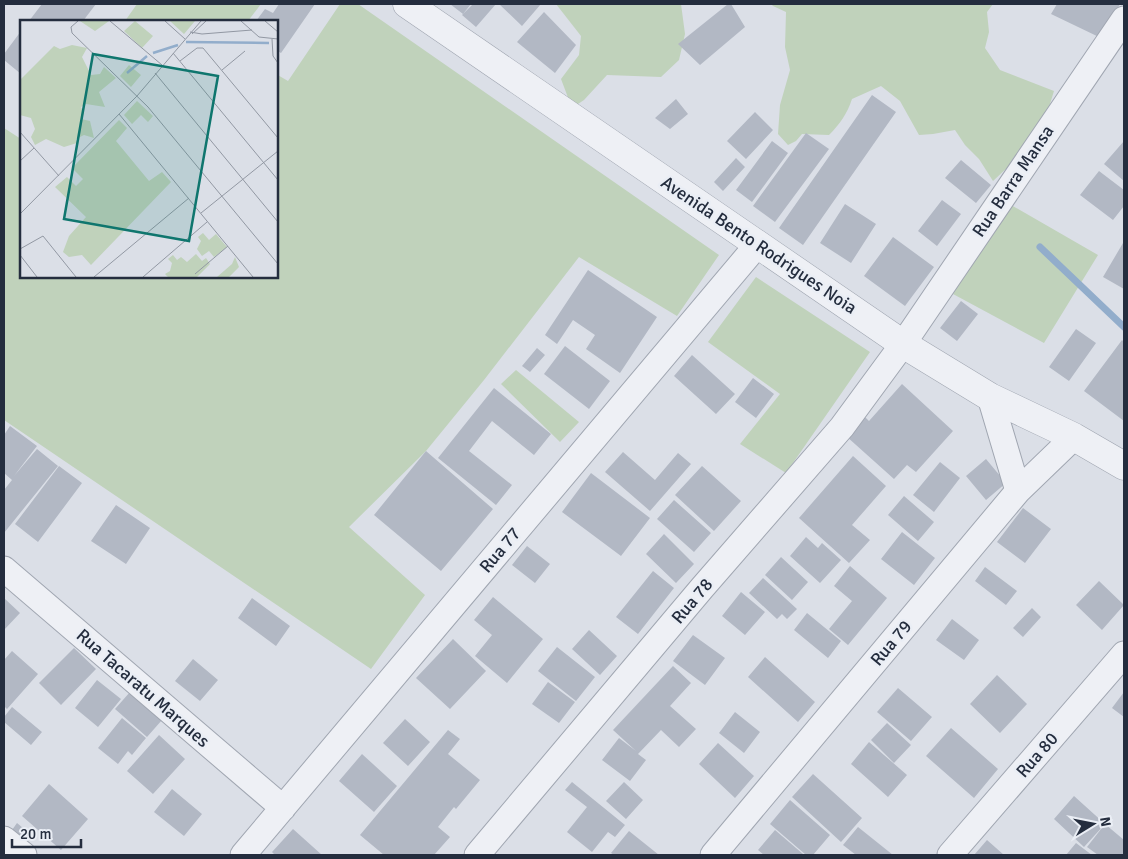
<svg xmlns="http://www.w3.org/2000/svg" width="1128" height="859" font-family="Signika,sans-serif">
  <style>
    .green { fill: #c0d2bb }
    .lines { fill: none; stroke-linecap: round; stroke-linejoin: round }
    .stream { stroke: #92adcb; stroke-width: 7 }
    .building { fill: #b2b8c4 }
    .minor-casing { stroke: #a0a6b1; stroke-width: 27 }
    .tertiary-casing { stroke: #a0a6b1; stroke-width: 29 }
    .minor { stroke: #eef0f5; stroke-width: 25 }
    .tertiary { stroke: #eef0f5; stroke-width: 28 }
    .labels { text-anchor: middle; stroke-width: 5; stroke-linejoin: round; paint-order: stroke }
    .street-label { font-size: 18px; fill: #242d3e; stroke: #eaeef5 }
    .inset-river { fill: none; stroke: #92adcb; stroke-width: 2.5 }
    .inset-road { fill: none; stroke: #9298a3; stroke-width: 1 }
    .view { fill: #0f766e; fill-opacity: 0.15; stroke: #0f766e; stroke-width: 2.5 }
    .inset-edge { fill: none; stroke: #242d3e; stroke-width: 2.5 }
  </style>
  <rect width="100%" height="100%" fill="#dbdfe7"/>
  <path class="green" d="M137,4H261L248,21H125Z
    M340,4H358L719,255L677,316L579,257L484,380L426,451L349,527L425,595L371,669L4,420V128L21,139V276H276V74L288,81Z
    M556,4H681L685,34L679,60L661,77L607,75L584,100L572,108L561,79L579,55L581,36Z
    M771,4H993L987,12L989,32L985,48L1000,70L1054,91L1045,120L1014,157L1008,167L993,181L979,159L965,145L955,130L933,134L919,135L900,101L881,86L852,99C847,114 840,124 829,135L802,134L796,141L788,145L778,134L780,105L790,70L785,47L786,12L773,6Z
    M1011,205L1098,255L1044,343L953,294Z
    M756,277L870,352L786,473L740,444L780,394L708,342Z
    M516,370L579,422L560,442L501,384Z"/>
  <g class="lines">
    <path class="stream" d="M1040,247L1124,327"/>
  </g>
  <path class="building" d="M42,4H96L83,21H29Z
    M279,4H315L281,53L276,50V21H256L265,9L273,13Z
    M450,4H471L463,14Z
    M473,4H496L476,27L462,15Z
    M499,4H541L522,26Z
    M728,4H731L745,27L700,65L678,44Z
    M1057,4H1120L1101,38L1051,14Z
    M544,12L576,45L555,73L517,42Z
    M21,31V74L4,60V54Z
    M872,95L896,112L803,245L779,228Z
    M676,99L688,114L670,129L655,118Z
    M755,112L773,130L746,159L727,141Z
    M806,133L829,149L775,222L753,206Z
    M772,141L788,153L752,202L736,190Z
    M1124,141V181L1104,164Z
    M736,158L745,167L723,191L714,182Z
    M961,160L991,185L976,203L945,178Z
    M1099,171L1124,190V206L1113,220L1080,195Z
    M942,200L961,214L937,246L918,231Z
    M845,204L876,224L851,263L820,243Z
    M893,237L934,267L905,306L864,276Z
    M1123,243H1124V289L1103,277Z
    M588,270L657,317L620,373L586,349L595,335L573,320L557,344L545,335Z
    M961,301L978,314L957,341L940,328Z
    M1076,329L1096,343L1069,381L1049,367Z
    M1122,340L1124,342V421L1084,391Z
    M565,346L610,381L589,409L544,374Z
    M537,348L545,355L530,372L522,366Z
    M692,355L735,394L716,414L674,376Z
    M753,378L774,394L756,418L735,402Z
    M902,384L953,431L916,472L907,465L894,479L846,436L864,416L869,421Z
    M494,388L551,434L534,455L492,421L469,451L512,485L496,505L438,458Z
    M10,426L37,446L14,476L37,449L58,466L4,533V490L12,480L4,473V435Z
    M426,451L493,509L441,571L374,515Z
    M623,452L655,480L678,453L691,464L650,511L605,472Z
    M853,456L886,486L852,525L870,540L849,563L799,518Z
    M986,459L1006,483L986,500L966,476Z
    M940,462L960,478L934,512L913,495Z
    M59,466L82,483L38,542L15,524Z
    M702,466L741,501L714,531L675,495Z
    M591,473L650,518L621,556L562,512Z
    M904,496L934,522L918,541L888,515Z
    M674,500L711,533L694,552L657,519Z
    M116,505L150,528L126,564L91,541Z
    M1023,508L1051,529L1025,563L997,542Z
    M902,532L935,558L914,585L881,559Z
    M664,534L694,564L676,583L646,554Z
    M806,537L818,548L822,543L841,560L820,583L790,556Z
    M527,546L550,564L535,583L512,565Z
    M781,557L808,582L792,600L765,575Z
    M850,566L887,598L848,645L829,629L852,601L834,586Z
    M985,567L1017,591L1006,605L975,581Z
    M653,571L674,588L638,634L616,617Z
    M763,578L797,609L787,619L782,614L777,619L749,593Z
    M1099,581L1124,605L1102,630L1076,605Z
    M741,592L765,612L745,635L722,616Z
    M493,597L543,639L507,683L475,656L492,635L474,620Z
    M4,598L20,613L4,630Z
    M252,598L290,626L276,646L238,618Z
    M1032,608L1041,617L1023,637L1013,628Z
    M807,613L841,641L828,658L794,630Z
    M952,619L979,640L964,660L936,640Z
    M589,630L617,656L600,675L572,649Z
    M693,635L725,658L705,685L673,661Z
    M453,639L486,671L450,709L416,678Z
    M557,647L595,677L576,701L538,671Z
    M74,648L96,669L61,705L39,683Z
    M12,651L38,674L7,709L4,706V660Z
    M765,657L815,702L798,722L748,677Z
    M193,659L218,680L200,701L175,681Z
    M673,666L691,683L670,706L696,729L679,747L661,730L638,754L646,760L630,781L602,760L619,738L636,751L613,730Z
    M997,675L1027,704L1000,733L970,704Z
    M97,680L121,699L98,727L75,708Z
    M548,682L575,702L559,723L532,704Z
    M898,688L932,717L911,741L877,712Z
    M130,692L162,720L147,737L115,709Z
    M1124,692V717L1112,708Z
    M12,707L42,732L31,745L4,722V717Z
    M735,712L760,732L744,753L719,733Z
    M122,718L146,738L132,755L128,751L118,764L98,748Z
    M405,719L430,742L408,766L383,743Z
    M887,723L911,745L894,763L871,740Z
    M951,728L998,769L974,798L926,756Z
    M448,730L460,739L448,754L480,780L456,809L454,807L438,827L450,837L434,855H384L360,835Z
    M159,735L185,759L153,794L127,771Z
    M869,742L907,775L888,797L851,764Z
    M718,743L754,776L735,798L699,764Z
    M362,754L397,786L374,812L339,781Z
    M813,774L862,818L841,842L792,797Z
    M572,782L625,825L615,837L608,832L592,852L567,832L587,807L565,790Z
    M624,782L643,800L626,819L606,801Z
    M49,784L88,819L61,850L22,816Z
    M172,789L202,814L184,836L154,812Z
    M1074,796L1105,824L1084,847L1054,819Z
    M790,800L830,835L813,855H806L770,824Z
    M17,823L30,834L24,840L12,830Z
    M1105,824L1124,840V855H1098L1087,847Z
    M858,827L893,855H856L843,845Z
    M293,829L322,855H275L272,852Z
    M775,830L803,854L801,855H764L758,850Z
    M629,831L659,855H614L611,853Z
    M987,840L1004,855H974Z
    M1076,843L1092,855H1066Z"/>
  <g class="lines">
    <defs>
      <path id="minor" d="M990,397L1018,491
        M4,569L283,808
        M4,839L24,855
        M243,855L758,244
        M477,855L702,588L842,427L903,344L1124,19
        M713,855L1018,491L1074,437
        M950,855L1124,654"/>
      <path id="tertiary" d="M407,4L903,344L990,397L1074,437L1124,466"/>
    </defs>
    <use href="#minor" class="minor-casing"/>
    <use href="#tertiary" class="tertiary-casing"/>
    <use href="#minor" class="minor"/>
    <use href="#tertiary" class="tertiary"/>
  </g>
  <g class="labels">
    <g class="street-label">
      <text transform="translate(1013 181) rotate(-56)" y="6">Rua Barra Mansa</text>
      <text transform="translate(759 245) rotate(34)" y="6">Avenida Bento Rodrigues Noia</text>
      <text transform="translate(500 550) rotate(-50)" y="6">Rua 77</text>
      <text transform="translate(692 601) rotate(-50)" y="6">Rua 78</text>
      <text transform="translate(891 643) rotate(-50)" y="6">Rua 79</text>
      <text transform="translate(143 688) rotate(41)" y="6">Rua Tacaratu Marques</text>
      <text transform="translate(1037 755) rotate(-49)" y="6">Rua 80</text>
    </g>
  </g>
  <g transform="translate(20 20)">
    <rect width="258" height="258" fill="#dbdfe7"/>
    <path d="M60,1H89L75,11ZM115,1L133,16L122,28L104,11ZM150,1H175L164,14ZM52,25L67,28L62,37L71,55L80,54L84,47L96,58L79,72L85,87L66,84L61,87L64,93L61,99L70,101L74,118L64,115L56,119L57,123L44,127L26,119L15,125L11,117L15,109L11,98L0,95V60L34,26L40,29ZM109,45L121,55L111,67L100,56ZM117,81L133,96L128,102L121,95L112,104L104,95ZM99,100L107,108L96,121L129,161L142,152L151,162L71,245L62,235L49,237L43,232L49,216L66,197L35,167L47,157L56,166L63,159L52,148ZM183,213L189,220L196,214L207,227L194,237L189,231L182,236L177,229L181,221L178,217ZM176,234L182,241L186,238L190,244L177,257H148L145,254L150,251L152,243L148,239L153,235L157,240L161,237L167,242ZM215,237L219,247L209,257H197L212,244Z" fill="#c0d2bb"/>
    <path class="inset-river" d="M166,22L249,23M133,33L158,25M107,53L127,36"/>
    <path class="inset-road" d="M58,1L51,7L52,13L128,87L258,244M90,1L142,45M145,1L165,19M221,1L239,17L258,19M245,1L258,12M170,12L182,14L232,10M172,14L186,1M252,19L253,36L258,43M153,33L258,160M160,41L177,28H183L258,118M202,50L225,31M135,53L258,202M99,94L233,257M0,112L39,156M0,141L14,128M181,193L258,131M0,194L117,76L181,1M0,229L23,216L56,257M0,235L17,257M175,254L208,226M74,257L169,178M123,257L187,202"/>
    <path class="view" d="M73,34L198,56L169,221L44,199Z"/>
    <rect width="258" height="258" class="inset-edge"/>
  </g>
  <rect width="1128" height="859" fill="none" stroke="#242d3e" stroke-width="10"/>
  <g transform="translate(1093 824) rotate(80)" stroke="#eaeef5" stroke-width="4" paint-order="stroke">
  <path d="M0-4L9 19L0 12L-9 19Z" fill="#242d3e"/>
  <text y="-8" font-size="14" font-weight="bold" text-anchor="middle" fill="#242d3e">N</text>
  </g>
  <path d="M12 839v8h69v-8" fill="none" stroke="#242d3e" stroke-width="2.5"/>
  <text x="20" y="839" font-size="15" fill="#242d3e" stroke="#eaeef5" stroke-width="4" paint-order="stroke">20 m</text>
</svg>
